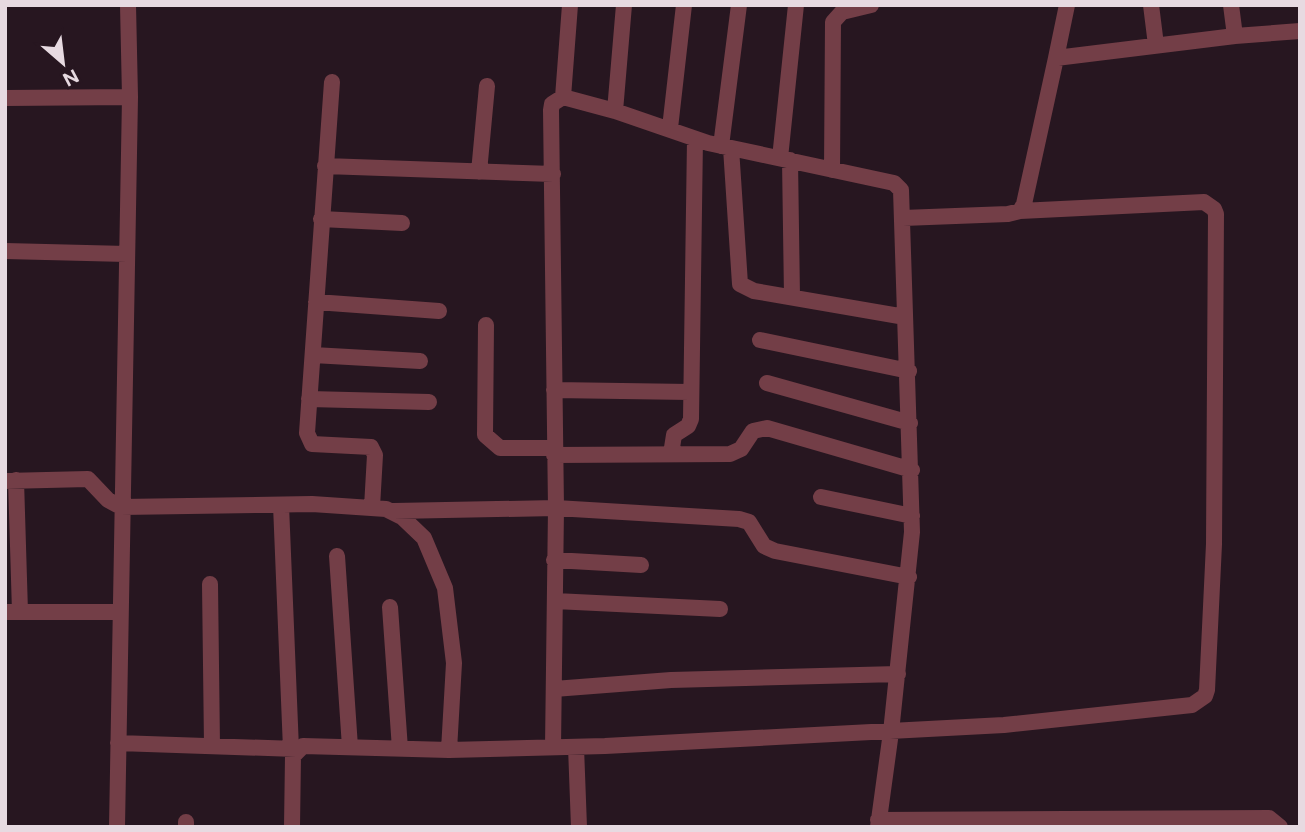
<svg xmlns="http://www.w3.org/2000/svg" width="1305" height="832" font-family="Figtree,sans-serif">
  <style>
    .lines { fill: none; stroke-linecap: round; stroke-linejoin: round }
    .minor { stroke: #733e47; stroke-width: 16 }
  </style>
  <rect width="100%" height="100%" fill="#271620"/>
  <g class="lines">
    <path class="minor" d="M1151,5L1156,45
      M1231,5L1235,36
      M1056,58L1067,5
      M332,82L307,433L312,444L371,447L375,455L372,507
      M563,97L570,5
      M5,98L130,97
      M615,111L624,5
      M670,128L684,5
      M721,146L739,5
      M731,148L740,284L754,291L905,317
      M780,158L796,5
      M790,160L792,297
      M325,166L553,174
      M832,170L833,22L842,12L871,5
      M479,172L487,86
      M903,218L1008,214L1020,211L1024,204L1056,58L1235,36L1300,31
      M321,219L402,223
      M5,251L127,254
      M316,302L439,311
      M486,325L485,435L500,448H554
      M760,340L909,371
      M313,355L420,361
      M767,383L910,423
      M554,390L690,392
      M309,399L429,402
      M671,454L674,435L688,426L691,419L695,139
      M554,455L730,454L741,449L753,431L767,428L912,470
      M16,480L20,612
      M5,481L88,479L108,500L121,507L312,504L386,509L402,517L424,538L445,588L454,663L449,750
      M821,497L912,516
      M281,505L291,749
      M394,511L556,508L739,519L749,522L764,546L775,551L909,577
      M337,556L350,747
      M554,560L641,565
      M210,584L212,746
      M555,601L720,609
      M390,607L400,749
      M5,612H120
      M554,689L671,680L898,674
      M118,743L296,749
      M553,747L556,508L551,110L552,104L563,97L615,111L708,143L894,183L901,190L912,532L891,732L878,827
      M576,747L579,827
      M878,820L1269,818L1280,827
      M117,827L130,97L128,5
      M186,827V822
      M292,827L293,756L303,746L449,750L605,746L1004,725L1192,705L1205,696L1207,690L1214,544L1216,214L1214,209L1204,202L1020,211"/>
  </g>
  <rect width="1305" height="832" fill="none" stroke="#e7dae1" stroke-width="14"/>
  <g transform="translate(63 63) rotate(152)" stroke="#271620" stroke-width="5" paint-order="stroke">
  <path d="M0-5L12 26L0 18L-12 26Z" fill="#e7dae1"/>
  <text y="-10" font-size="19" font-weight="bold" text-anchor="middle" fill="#e7dae1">N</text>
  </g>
</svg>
